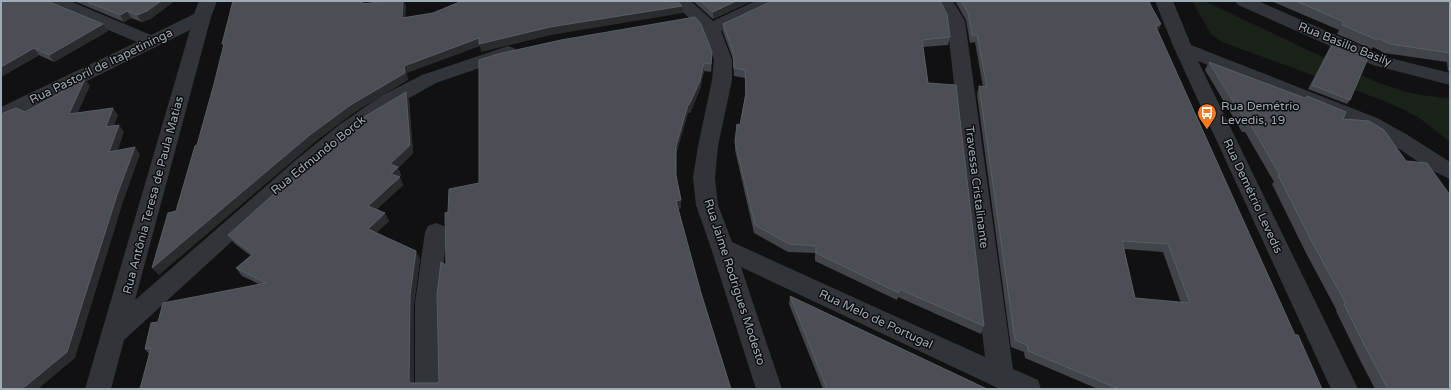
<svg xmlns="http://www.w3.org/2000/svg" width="1451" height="390" font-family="'Varela Round',sans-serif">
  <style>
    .green { fill: #192119 }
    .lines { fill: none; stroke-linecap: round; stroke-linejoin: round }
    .minor { fill: #313438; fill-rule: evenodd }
    .wall { fill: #414449; fill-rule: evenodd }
    .shaded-wall { fill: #2a2b2f }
    .building { fill: #4b4f55; stroke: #595e64; fill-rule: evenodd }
    .labels { text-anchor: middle; stroke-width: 3; stroke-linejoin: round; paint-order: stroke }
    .street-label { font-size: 12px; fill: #a0acb5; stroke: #0c0c0e }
    .poi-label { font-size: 12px; fill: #a0acb5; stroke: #0c0c0e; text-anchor: start }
  </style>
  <rect width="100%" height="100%" fill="#111113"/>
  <path class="green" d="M1192,1H1204L1374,81C1399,91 1423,97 1450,98V142L1418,117L1390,103L1222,42L1211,34Z"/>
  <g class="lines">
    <path class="minor" d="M46,1H70L151,35L194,14L199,1H217L211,17L135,300L297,159L339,125L381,96L422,75L502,48L508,46L514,48L517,52L514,56L436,83L395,106L353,135L311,169L124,340L111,389H85L190,30L8,120L1,122V107L137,42L49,5Z
      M671,1H691L713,21L755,1H778L775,5L721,31L732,60V80L718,146L715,178L718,205L732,242L985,357L947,21L935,1H953L965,21L1013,369L1038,380L1041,389H1000L741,267L782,389H756L711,248L696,205L693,178L698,146L712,80L714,60L703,31Z
      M1155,1H1173L1191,45L1377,118L1406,134L1450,162V179L1429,169L1392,144L1363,128L1198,61L1358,389H1331L1174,48Z
      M1235,1H1258L1386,57L1450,73V85L1373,65L1238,5Z
      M436,223L444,226L447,232L439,303L441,389H415V303L425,232L428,226Z"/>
  </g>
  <path class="wall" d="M1,1L108,31L54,62L39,55L1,77Z
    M74,1H174L152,18L142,22L131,18L124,22Z
    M693,1H752L713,19Z
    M955,1H1149L1158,31L1295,335L1322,389H1098L1025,358L1024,352L1011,347L977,94L979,86L983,87L975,42L970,43L966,20ZM1124,249L1163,252L1181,303L1135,298Z
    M1271,1H1450V72L1448,71L1447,62L1384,53L1373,47L1371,49L1337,34L1339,30Z
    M723,24L950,37L948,45L923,47L928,83L984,326L981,334L898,297L897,300L815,261V253L788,252L754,233L735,150V142L740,125L745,95V78L734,76L733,59L723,32Z
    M1333,43L1350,100L1347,104L1308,89L1330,47Z
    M479,60H712L711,72L704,71L700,89L690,113H688L676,154V178L681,208L678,209L701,293L731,389H140L149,354L145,349L158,322L259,284L242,276L236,268L251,256L234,243L228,235L406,92L409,100L413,153L398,168L401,175L399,177L403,185L377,209L389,221L376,233L420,259L414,303V383H437L439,382L446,265L448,212L479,183Z
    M1209,62L1343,119L1450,389H1375L1359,358L1336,311H1337L1306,253L1272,184L1274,182L1245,132H1242L1205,70Z
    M790,296L987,389H823L789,304Z"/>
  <path class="shaded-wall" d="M161,1H174L152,18L142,22L137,15Z
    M362,1H364L366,5L362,4Z
    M403,1H404L406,6L405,25L402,18Z
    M736,1H752L713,19V12Z
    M682,6L683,13L551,35L481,52L480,46L407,73L408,80L355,112L315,142L159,275L152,268L311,134L404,66L479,38L550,27Z
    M127,11L131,18L124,22L120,15Z
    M103,24L108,31L54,62L49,55Z
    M1161,24L1158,32L1156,27Z
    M34,48L39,55L1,77V67Z
    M712,52V60L711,72V64Z
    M704,63V71L700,89L690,113H688L676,154L677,183L676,146L688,105Z
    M85,79L90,86L74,121L69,114Z
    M406,92L409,100L413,153L398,168L401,175L394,181L391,174L390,164Z
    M113,108L118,115L111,134L106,127Z
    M119,125L124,132L115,158L109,152Z
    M135,147L140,154L123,202L75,358L38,389H22L117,195Z
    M400,177L403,185L372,214L368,206Z
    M681,200V208L677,209L676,201Z
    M385,213L389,221L372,237L368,229Z
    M416,251L420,259L414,303V389L409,382L410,295Z"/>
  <path class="building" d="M1,1H47L103,24L49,55L34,48L1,67Z
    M85,1H161L147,11L137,15L127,11L120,15Z
    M233,1H362V4L387,1H403L402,18L433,13L462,1H677L682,6L550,27L479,44V38L404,66L405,73L352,104L311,134L152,268L168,213L176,211L195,146L197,145L214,84L224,44H222Z
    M701,1H736L713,12Z
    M772,1H940L947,14L950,37L922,40L928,83L956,85L984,326L899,289V293L816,253V246L789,244L755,225L735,142L737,124L740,125L746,94L745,70L734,68L733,52L723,24Z
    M961,1H1149L1151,6L1161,24L1156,27L1295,335H1298L1322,389H1119L1028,351L1027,345L1015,340L979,86L987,87L977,35H972L968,13ZM1122,241L1168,244L1190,303L1135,298Z
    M1296,1H1450V53L1390,44L1378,38L1377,40L1342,25L1344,22Z
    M695,17L701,24L712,52L711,64L704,63L700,81L689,105H688L676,146V175L681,200L676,201L701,293L731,389H140L151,348L145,349L151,323L158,322L163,303L266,283L236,268L253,254L228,235L323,150L364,117L406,92L410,145L390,164L398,167L391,174L400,177L368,206L385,213L368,229L416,251L410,295L409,382L411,383H437L439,382L437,295L441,262L446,265L445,213L448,212L449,189L479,183V60L498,54L561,40Z
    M1333,43L1368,58L1350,100L1312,85Z
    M1209,62L1305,98L1307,96L1346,112L1343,119L1369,121L1384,130L1406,161L1427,163L1450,195V389H1388L1367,350L1344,304H1346L1313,244L1278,175H1280L1250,124H1247Z
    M85,79L69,114L113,108L106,127L119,125L109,152L135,147L117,195L67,352L22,389H1V114L16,108L25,112Z
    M790,296L987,389H827Z"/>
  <defs>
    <symbol id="bus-pin" viewBox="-11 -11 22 30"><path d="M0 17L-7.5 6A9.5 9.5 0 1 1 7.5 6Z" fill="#ff781c" stroke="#0c0c0e"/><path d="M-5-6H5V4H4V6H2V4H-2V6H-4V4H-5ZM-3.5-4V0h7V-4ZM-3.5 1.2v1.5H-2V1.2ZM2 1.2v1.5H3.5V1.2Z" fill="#fff"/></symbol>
  </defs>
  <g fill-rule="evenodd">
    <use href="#bus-pin" x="1196" y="102" width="22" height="30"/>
  </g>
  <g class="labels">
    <g class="street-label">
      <text transform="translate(1345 44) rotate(22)" y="4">Rua Basilio Basily</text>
      <text transform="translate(101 66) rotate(-26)" y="4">Rua Pastoril de Itapetininga</text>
      <text transform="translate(318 155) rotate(-39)" y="4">Rua Edmundo Borck</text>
      <text transform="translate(977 187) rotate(83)" y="4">Travessa Cristalinante</text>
      <text transform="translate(153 195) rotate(-75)" y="4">Rua Antônia Teresa de Paula Matias</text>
      <text transform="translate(1253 196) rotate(65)" y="4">Rua Demétrio Levedis</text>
      <text transform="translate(735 282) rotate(72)" y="4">Rua Jaime Rodrigues Modesto</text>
      <text transform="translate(876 319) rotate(25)" y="4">Rua Melo de Portugal</text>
    </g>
    <g class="poi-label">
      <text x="1221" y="110">Rua Demétrio<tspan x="1221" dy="14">Levedis, 19</tspan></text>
    </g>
  </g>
  <rect width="1451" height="390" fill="none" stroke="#a0acb5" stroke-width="4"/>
</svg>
